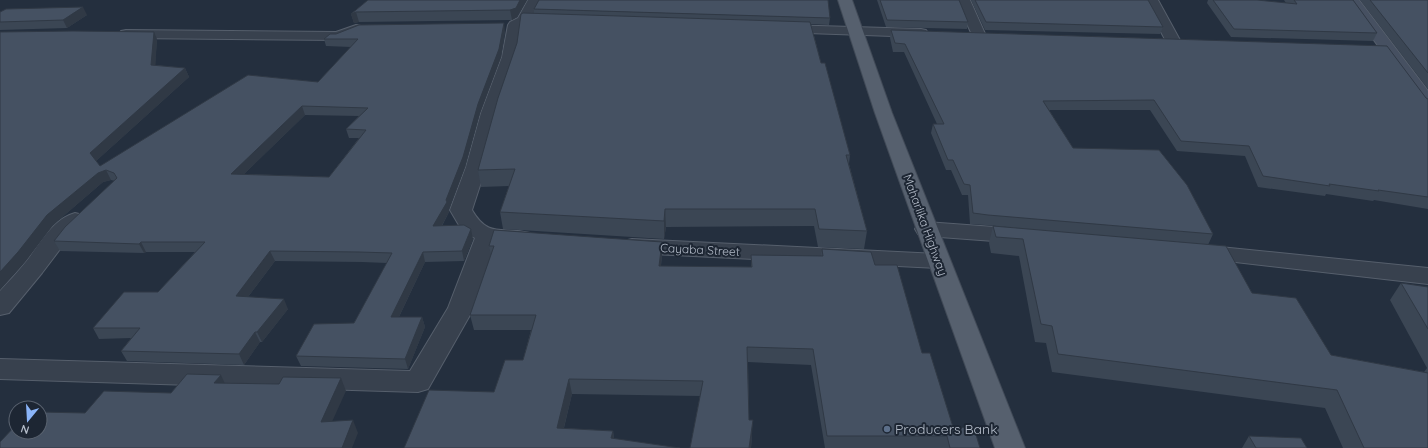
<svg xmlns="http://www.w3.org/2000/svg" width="1428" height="448" font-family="Quicksand,sans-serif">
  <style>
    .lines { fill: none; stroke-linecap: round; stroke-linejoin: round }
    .street-casing { stroke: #565f6c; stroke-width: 2 }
    .secondary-casing { stroke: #565f6c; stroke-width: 2 }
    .primary-casing { stroke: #414a57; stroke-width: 2 }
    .street { fill: #38414e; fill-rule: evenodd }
    .secondary { fill: #465061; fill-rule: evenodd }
    .primary { fill: #56606e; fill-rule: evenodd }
    .wall { fill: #3b4654; fill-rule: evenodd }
    .shaded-wall { fill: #303945 }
    .building { fill: #455162; stroke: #303945; fill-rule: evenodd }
    .service-dot { fill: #5c6f8a; stroke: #1d2633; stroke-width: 1.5 }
    .labels { text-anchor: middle; stroke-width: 4; stroke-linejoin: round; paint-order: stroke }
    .street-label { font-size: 12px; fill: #b4bcc9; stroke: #1d2633 }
    .near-poi-label { font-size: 14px; fill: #b4bcc9; stroke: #1d2633; text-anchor: start }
  </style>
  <rect width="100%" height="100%" fill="#242f3e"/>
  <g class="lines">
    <defs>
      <path id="street" d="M528,0H542L528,24L522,27L518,57L499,113L486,167L472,210C489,239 502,226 530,233L533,238L530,243L522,245L496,243L474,308L428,389L418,392L0,379V359L410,371L448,308L475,238L463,232L450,210L466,167L481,113L502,57L508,25L510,22L518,18Z
        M956,0H970L986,36L984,39L979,40L974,39Z
        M1144,0H1158L1181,42L1178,45L1173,47L1168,45Z
        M356,25L361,26L363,29L361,32L338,40L126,38L121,37L119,34L121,31L126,30L336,32Z
        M784,25L921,29L926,30L928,33L926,36L921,37L779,32L777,29L779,26Z
        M75,213L83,215L86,220L70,236L42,273L9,313L0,315V291C8,282 17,273 25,263C39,246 52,219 75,213Z
        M926,222L1021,229L1029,231L1032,236L1029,241L1021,243L926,236L918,234L915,229L918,224Z
        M632,239L938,254L946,256L950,261L946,266L938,268L632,253L624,251L621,246L624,241Z
        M1200,245L1428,268V284L1192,257L1188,252L1192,247Z"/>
      <path id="secondary" d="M1345,0H1359L1428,91V108L1422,107Z"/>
      <path id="primary" d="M838,0H852L892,113L1025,448H995L875,113Z"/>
    </defs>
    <use href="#street" class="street-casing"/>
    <use href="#secondary" class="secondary-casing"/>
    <use href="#primary" class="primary-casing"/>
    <use href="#street" class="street"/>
    <use href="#secondary" class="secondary"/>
    <use href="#primary" class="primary"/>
  </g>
  <path class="wall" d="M368,0H527L517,17L512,20L359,22L354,23L351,14Z
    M877,0H959L968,22L967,29L886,27Z
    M971,0H1148L1163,27L1160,34L985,30Z
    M1208,0H1257L1286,3L1284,0H1353L1377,33L1373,41L1231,37L1207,3Z
    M1360,0H1428V89Z
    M534,9L830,18L829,25L811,24L821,63L850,155L849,164L867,231L864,249L818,247L814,226L666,227L664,239L503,229L500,212L509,186L481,187L478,170L517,43L534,13Z
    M0,12L87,15L67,28L0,30Z
    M891,30L1428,99V209L1374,200L1373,201L1326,194L1325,196L1258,187L1245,156L1177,151L1150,110H1049L1073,148L1213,234L1208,245L1252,293L1331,355L1424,372L1427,368L1390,300L1401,283L1428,287V448H1343L1325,408L1052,372L1046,343L1035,342L1019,256L991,253L989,243L993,226L1091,235L985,225L970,224L968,195H962L951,170H946L931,133L933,124H937L904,52H893L890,38Z
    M505,31L501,57L480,113L465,167L449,209V212L442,226L473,239L464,261L425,262L399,317H422L425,327L408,369L301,366L296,356L354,323L387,263L362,262L275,261L248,297L288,309L262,342H260L244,365L127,361L121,351L131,338L99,339L93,328L158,292L195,252H146L144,253L60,251L54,241L115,181L111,180L103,182L53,225L25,262L157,39L155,65L185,68L189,77L96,161L100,166L318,82L351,47L326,46L324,39ZM305,115L359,116L346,129L349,138H359L329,177L244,174Z
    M494,230L662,256L661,266L751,267V255L821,256L822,249L875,265L922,353L953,427L980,448H825L811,365L748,362L749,420L752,436L751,448H690L700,396L572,394L564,428L613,431L614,438L404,448L494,392L523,360L531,330H474L470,315L491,255L489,246Z
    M1249,436L1307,448H1242Z"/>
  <path class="shaded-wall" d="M520,0H527L517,17L512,20L510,10Z
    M83,7L87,15L67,28L63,20Z
    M356,12L359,22L354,23L351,14Z
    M504,23L505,31L501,57L480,113L465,167L449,209V212L436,236L433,226L446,200Z
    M154,32L157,39L155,73L151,65Z
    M185,68L189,77L95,162L90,153Z
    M302,106L305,115L235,183L231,174Z
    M106,170L111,180L103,182L53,225L25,262L0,290V272L47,215L98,173Z
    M665,209L666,227L664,239V221Z
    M471,229L473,239L464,261L462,251Z
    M141,242L146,252L144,253L139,244Z
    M662,242V256L659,281V266Z
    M270,251L275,261L241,306L236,296Z
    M423,252L425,262L394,327L391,317Z
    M284,299L288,309L262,342L257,332Z
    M422,317L425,327L408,369L405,359Z
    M255,332L260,342L244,365L239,354Z
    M221,375L227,388L214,383Z
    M341,378L346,391L326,435L321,422Z
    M569,379L572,394L560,443L557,428Z
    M353,420L358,433L352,448H342Z
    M753,420L751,448H749Z
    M613,431L615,447L611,438Z"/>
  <path class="building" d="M368,0H520L516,8L510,10L356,12L351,14Z
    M539,0H828L830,18L534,9Z
    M880,0H959L968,22L887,20Z
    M975,0H1148L1163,27L986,22Z
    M1213,0H1257L1297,4L1294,0H1353L1377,33L1234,29Z
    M1370,0H1428V73Z
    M83,7L63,20L0,22V12L6,9Z
    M523,13L810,22L821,63H825L850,155H846L867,231L819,229L815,209H665L664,221L500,212L515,169L478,170L498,98L517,43L521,14Z
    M504,23L499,49L478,104L463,157L446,200L447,202L433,226L464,225L471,229L462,251L423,252L391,317H422L405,359L296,356L314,324L354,323L392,253L359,252L270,251L236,296L284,299L257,332H255L239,354L121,351L140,328H93L124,292H158L205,242H141L139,244L54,241L65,227L117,178L114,173L106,170L98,173L47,215L18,252L0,272V32L73,31L154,32L151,65L185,68L90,153L100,166L248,75L318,82L358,39H324L330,34H336L359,25ZM302,106L368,108L346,129L366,130L329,177L231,174Z
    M891,30L1387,46L1426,98L1428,99V197L1378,190L1379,191L1329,184L1330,186L1263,176L1249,146L1181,141L1154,100L1043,101L1073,148L1159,150L1187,185L1213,234L988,215L973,213L970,185L964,184L953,160H948L933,124H944L905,44L895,43Z
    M993,226L1226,246L1252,293L1296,298L1331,355L1428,373V448H1364L1337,390L1058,354L1052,326L1041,324L1023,239L996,237Z
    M494,230L662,242L659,266L752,267L751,255L823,256L822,249L871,252L875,265H897L922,353H930L953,427L974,428L980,448H950L947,436H827L813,349L747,347L749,420H753L749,448H690L703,381L569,379L557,428L613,431L611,438L680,448H404L429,390L494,392L505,360H523L536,315H470L494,246H489Z
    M1401,283L1428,287V329Z
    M187,374L221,375L214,383L279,384L283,377L341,378L321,422L353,420L342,448H0V442L16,425V432H40V412L85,413L104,391L171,393Z
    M1249,436L1301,438L1307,448H1256Z"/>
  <circle class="service-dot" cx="887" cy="429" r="4"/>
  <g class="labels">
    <g class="street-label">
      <text transform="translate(925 225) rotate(70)" y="4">Maharlika Highway</text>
      <text transform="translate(700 250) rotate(3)" y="4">Cayaba Street</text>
    </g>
    <g class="near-poi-label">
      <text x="895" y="434">Producers Bank</text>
    </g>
  </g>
  <g transform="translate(28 420) rotate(198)"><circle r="19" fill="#1d2633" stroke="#59626f"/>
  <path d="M0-3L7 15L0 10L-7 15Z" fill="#8ab4f8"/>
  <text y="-6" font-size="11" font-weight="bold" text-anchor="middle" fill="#b4bcc9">N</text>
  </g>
</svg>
